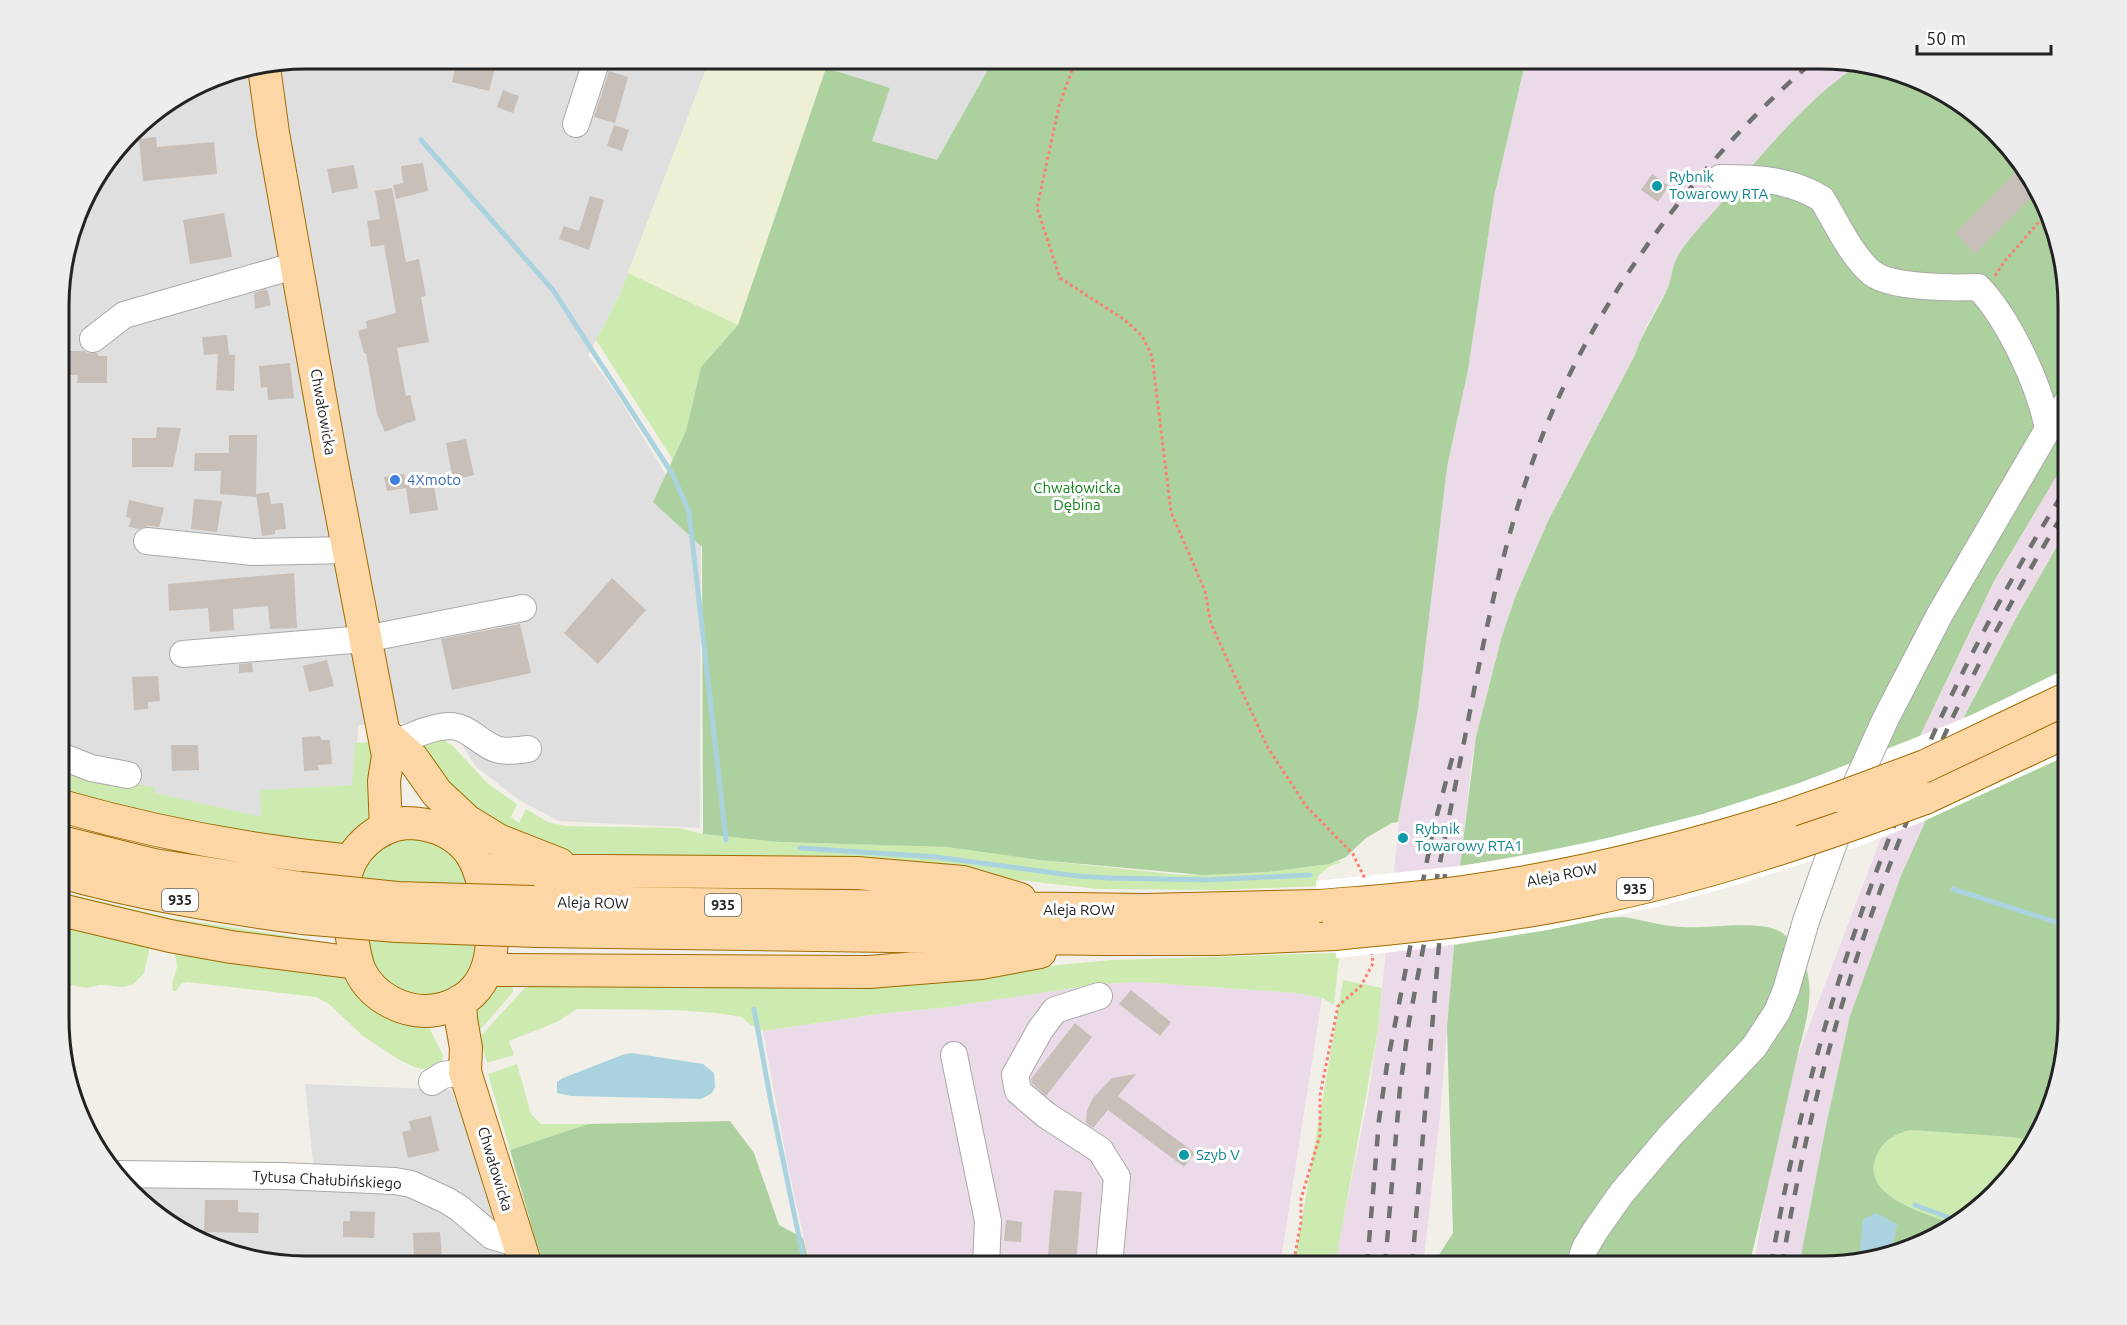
<svg xmlns="http://www.w3.org/2000/svg" width="2127" height="1325" font-family="Ubuntu,sans-serif">
  <style>
    .residential { fill: #e0dfdf }
    .industrial { fill: #ebdbe8 }
    .farmland { fill: #eef0d5 }
    .grass { fill: #cdebb0 }
    .forest { fill: #add19e }
    .water { fill: #aad3df }
    .pier { fill: #fff }
    .lines { fill: none; stroke-linecap: round; stroke-linejoin: round }
    .stream { stroke: #aad3df; stroke-width: 5 }
    .building { fill: #c7bfb8 }
    .minor-casing { stroke: #a9a9a9; stroke-width: 28 }
    .major-casing { stroke: #a06b00; stroke-width: 34 }
    .path { stroke: #fa8072; stroke-width: 3; stroke-dasharray: 3 3; stroke-linecap: butt }
    .minor { stroke: #fff; stroke-width: 26 }
    .major { stroke: #fcd6a4; stroke-width: 32 }
    .rail { stroke: #707070; stroke-width: 4.5; stroke-dasharray: 12 12; stroke-linecap: butt }
    .major-bridge-casing { stroke: #a06b00; stroke-width: 34; stroke-linecap: butt }
    .major-bridge { stroke: #fcd6a4; stroke-width: 32 }
    .culture-dot { fill: #0f9aa8; stroke: #fff; stroke-width: 2 }
    .shop-dot { fill: #3f7fe0; stroke: #fff; stroke-width: 2 }
    .labels { text-anchor: middle; stroke-width: 6; stroke-linejoin: round; paint-order: stroke }
    .shield { fill: #fff; stroke: #646464; stroke-width: 1.5 }
    .shield-label { font-size: 14px; font-weight: bold; fill: #222 }
    .culture-label { font-size: 15px; fill: #0d838f; stroke: #fff; text-anchor: start }
    .street-label { font-size: 15px; fill: #222; stroke: #fff }
    .shop-label { font-size: 15px; fill: #366cbe; stroke: #fff; text-anchor: start }
    .park-label { font-size: 15px; fill: #0c8416; stroke: #fff }
    .rim { fill: none; stroke: #222; stroke-width: 3 }
  </style>
  <rect width="100%" height="100%" fill="#f2efe9"/>
  <path class="residential" d="M306,59H710L619,296L588,355L616,393L701,532L700,828L559,821L519,800L475,766L455,732L407,723L358,725L356,786L269,833L61,761V274L84,196L143,120L212,77Z
    M796,59H994L937,161L872,141L889,88Z
    M305,1084L451,1090L529,1266H306L227,1253L169,1225L128,1184L315,1183Z"/>
  <path class="industrial" d="M1526,59H1821L1885,67L1958,100L2035,183L1669,285L1645,329L1635,355L1548,521L1530,562L1501,639L1487,692L1472,759L1460,866L1440,1116L1423,1266H1334L1367,1103L1378,1030L1400,811L1447,467L1468,370L1494,197Z
    M2068,457V527L2016,618L1963,719L1851,1029L1805,1266H1754L1764,1202L1795,1063L1920,736L1994,581Z
    M1140,982L1296,993L1322,998L1280,1266H810L786,1157L763,1031L880,1014L949,1007L1101,984Z"/>
  <path class="farmland" d="M710,59H796L826,68L738,325L628,273Z"/>
  <path class="grass" d="M628,273L738,325L701,367L686,431L673,460L596,340L619,296Z
    M451,732L446,742L452,745L487,783L517,804L511,817L519,823L526,809L548,822L565,826L680,828L703,834L779,842L947,847L1039,860L1182,875L1268,872L1330,864L1340,861V863L1330,866L1318,876L1317,886L1220,890L1098,889L955,873L555,853L540,849L461,800L419,745Z
    M369,742L370,749H375L380,807L353,842L327,849L61,796V761L124,782L154,787L155,793L261,817L260,790L352,785L355,743Z
    M423,835L462,860L482,938L466,980L440,996L400,994L371,965L358,875L382,843Z
    M61,892L171,918L309,939L310,950L61,902Z
    M61,919L149,944V952L144,973L134,984L124,987L100,985L87,988L61,983Z
    M176,951L343,971L430,1029L443,1055L442,1064L428,1070L414,1067L398,1059L363,1036L329,1004L316,997L187,982L181,984L176,991H173C170,982 176,975 177,966C177,960 174,958 176,951Z
    M1336,953V958H1339L1334,1005L1322,998L1296,993L1140,982L1101,984L949,1007L879,1014L763,1031L749,1024L742,1017L716,1013L675,1010L577,1009L557,1022L509,1041L514,1055L487,1063L480,1037L530,982L942,976L1112,960Z
    M513,979V992L475,1036L467,1019L490,985Z
    M1343,980L1382,988L1378,1030L1335,1266H1294Z
    M517,1064L531,1114L541,1124H588L510,1150L488,1074Z
    M1911,1130L2010,1137L2034,1141L2027,1156L1954,1224C1927,1214 1860,1197 1876,1157C1883,1140 1895,1134 1911,1130Z"/>
  <path class="forest" d="M994,59H1060L1091,68L1094,59H1526L1494,197L1468,370L1447,467L1418,709L1398,822L1392,823L1366,838L1346,857L1330,864L1269,872L1203,875L1039,860L947,847L779,842L703,834L702,547L653,502L686,431L701,367L738,325L826,68L890,88L872,141L937,160Z
    M1859,64L1885,67L1958,100L2035,183L2068,291V457L1994,581L1920,736C1870,755 1821,776 1771,793C1670,827 1565,849 1460,866L1476,737L1501,639L1516,595L1548,521L1635,355C1643,330 1659,309 1669,285C1672,275 1673,263 1679,254C1691,235 1709,218 1723,201C1764,152 1806,100 1859,64Z
    M2068,527V668L1963,719L2016,618Z
    M2068,755V1034L2055,1098L2034,1141L2010,1137L1911,1130C1895,1134 1883,1140 1876,1157C1860,1197 1927,1214 1954,1224L1945,1233L1836,1266H1799L1826,1126L1850,1016L1901,876L1926,820Z
    M1624,917C1643,920 1662,926 1682,927C1707,929 1760,919 1781,932C1798,944 1807,962 1809,982C1812,1011 1801,1038 1795,1066C1780,1133 1765,1200 1749,1266H1432L1453,1233L1447,1027L1454,945L1547,930L1606,918Z
    M730,1121L754,1153L779,1225L803,1238L810,1266H545L536,1242L510,1150L588,1124Z"/>
  <path class="water" d="M632,1053L703,1064L714,1073L715,1087L712,1093L701,1099L571,1096L557,1093V1082L563,1078L622,1055Z
    M1876,1213L1897,1224L1893,1245L1879,1249L1880,1253L1859,1259L1863,1219Z"/>
  <path class="pier" d="M2068,668V755L1917,824L1859,846L1729,887L1665,905L1547,930L1430,948L1336,958L1334,920H1319L1316,881L1460,866L1511,858L1592,842L1703,814L1803,782L1920,736L1974,714Z"/>
  <g class="lines">
    <path class="stream" d="M421,140L553,290L673,475L689,512L726,840
      M800,848L936,857L1077,876L1111,878L1206,880L1310,875
      M1953,889L2068,926
      M754,1009L771,1102L805,1266
      M1915,1205L1958,1221"/>
  </g>
  <path class="building" d="M456,64L476,69L477,64L495,68L489,91L452,82Z
    M609,71L628,77L615,123L594,117Z
    M503,90L519,96L513,113L497,107Z
    M614,125L629,130L622,151L607,146Z
    M156,137L157,147L214,142L217,174L143,181L139,139Z
    M423,163L428,191L396,199L393,185L403,183L401,166Z
    M354,165L358,188L332,193L327,169Z
    M2021,167L2035,183L2038,191L1975,254L1955,233Z
    M1652,174L1669,186L1658,202L1641,190Z
    M392,188L406,262L419,259L426,296L421,297L429,342L397,348L406,396L410,395L416,420L385,432L377,414L366,353H364L358,331L367,328L366,321L396,313L384,245L371,247L367,221L380,219L375,191Z
    M590,196L604,200L589,250L559,239L564,226L579,231Z
    M224,213L232,257L190,264L183,220Z
    M267,289L271,305L255,309L254,293Z
    M227,335L229,354H225L235,355L234,391L216,390L218,354L204,355L202,337Z
    M61,351H84L88,353H98V356H107V383H77L78,375H61Z
    M290,363L294,398L268,400L267,387L261,388L259,366Z
    M157,427L181,428L173,467H132V438H156Z
    M229,435H257L256,497L220,494L221,471H194L195,453H229Z
    M466,439L474,475L453,480L446,443Z
    M404,474L406,484L433,480L438,510L410,514L406,488L387,491L384,477Z
    M269,492L271,504L283,503L286,529L275,530V534L262,536L256,494Z
    M194,499L222,501L217,532L191,529Z
    M129,500L164,508L159,527L148,526L139,529L129,527L131,518L126,517Z
    M294,573L297,628L270,629L268,606L233,609L234,630L210,632L208,608L169,611L168,584Z
    M612,578L646,610L598,664L564,633Z
    M520,624L531,673L452,690L441,639Z
    M327,660L334,686L309,692L303,666Z
    M252,663L253,672L239,673V664Z
    M158,676L160,701L148,702V709L134,710L132,677Z
    M320,736L321,740H330L332,764L318,765L319,770L304,771L302,737Z
    M171,745H198L199,770L172,771Z
    M1131,990L1171,1022L1160,1036L1119,1004Z
    M1075,1023L1092,1037L1046,1096L1032,1083L1031,1079Z
    M1136,1074L1118,1096L1195,1153L1184,1167L1108,1110L1093,1128L1086,1123L1087,1110L1093,1098L1112,1078Z
    M431,1116L439,1151L408,1158L402,1132L411,1130L409,1121Z
    M1054,1190L1082,1192L1076,1266H1047Z
    M205,1200H238V1212L259,1213L258,1233L204,1232Z
    M350,1211L375,1212L374,1238L343,1237V1221H350Z
    M1006,1220L1022,1222L1021,1242L1004,1241Z
    M440,1232L442,1258L414,1259L413,1233Z"/>
  <g class="lines">
    <defs>
      <path id="minor" d="M576,124L597,59
        M93,339L124,315L297,265
        M2048,429L2068,401
        M147,541L253,552L348,550
        M183,654L365,639L523,608
        M395,743C412,736 430,727 449,726C470,726 480,745 499,750C507,752 519,750 528,749
        M61,756L91,768L128,775
        M1099,996L1055,1010L1040,1030L1015,1075L1018,1091L1046,1115L1100,1150L1117,1177L1109,1266
        M954,1055L988,1221L986,1266
        M432,1082L443,1075L465,1072
        M118,1174L282,1176L395,1181L411,1184L446,1200L459,1208L492,1236L519,1244
        M1579,1266L1585,1248L1595,1231L1621,1194L1670,1136L1754,1047L1777,1012L1786,990L1806,921L1831,851L1856,784L1886,718L1940,614L2048,429C2040,386 2009,319 1978,287C1954,288 1891,288 1872,273C1852,257 1836,222 1822,199C1791,179 1756,178 1720,178"/>
      <path id="major" d="M264,67L273,133L331,459L388,756L384,781L386,828
        M384,733L413,759L437,793L467,821L498,840L559,864
        M1925,798L2068,731
        M61,806C156,833 252,851 351,861
        M1782,818L1842,797
        M406,823C428,823 448,829 464,845C477,858 481,876 486,894C498,941 496,999 436,1010C406,1015 373,998 360,971C354,957 353,941 350,926C347,912 344,897 345,881C348,851 376,826 406,823Z
        M61,842L154,865L300,888
        M479,870L857,873L963,882L1020,899
        M61,872C140,894 220,907 302,918
        M534,902L1145,910L1318,906
        M61,910L170,936L231,947L357,963
        M537,931L1104,939H1216L1334,934
        M487,970L869,972L981,963L1040,952
        M460,1001L461,1019L466,1048L465,1072L526,1266"/>
    </defs>
    <use href="#minor" class="minor-casing"/>
    <use href="#major" class="major-casing"/>
    <path class="path" d="M1076,59L1059,106L1037,208L1060,278L1125,320L1142,336L1152,356L1171,512L1205,591L1211,624L1268,748L1306,806L1353,854L1365,879
      M1995,276L2004,262L2045,215
      M1293,1266L1301,1222V1199L1320,1135V1095L1338,1006L1361,986L1373,963L1372,954"/>
    <use href="#minor" class="minor"/>
    <use href="#major" class="major"/>
    <path class="rail" d="M1367,1266L1379,1120L1387,1065L1433,830L1453,755
      M1385,1266L1400,1088L1409,1022C1427,927 1446,832 1465,737C1485,633 1505,528 1545,429C1600,293 1704,154 1816,59
      M1412,1266L1445,874
      M1771,1266C1817,988 1918,723 2068,485
      M1782,1266C1825,996 1924,738 2068,506"/>
    <defs>
      <path id="major-bridge" d="M1842,797L1925,766L2068,698
        M300,888L397,898L534,902
        M1318,906C1366,902 1415,899 1463,892C1571,877 1677,851 1782,818
        M302,918L397,926L537,931
        M1334,934C1420,926 1506,917 1591,899C1705,876 1816,838 1925,798"/>
    </defs>
    <use href="#major-bridge" class="major-bridge-casing"/>
    <use href="#major-bridge" class="major-bridge"/>
  </g>
  <g class="culture-dot">
    <circle cx="1657" cy="186" r="6"/>
    <circle cx="1403" cy="838" r="6"/>
    <circle cx="1184" cy="1155" r="6"/>
  </g>
  <circle class="shop-dot" cx="395" cy="480" r="6"/>
  <g class="labels">
    <g class="shield">
      <rect x="1617" y="878" width="36" height="22" rx="4.5"/>
      <rect x="162" y="889" width="36" height="22" rx="4.5"/>
      <rect x="705" y="894" width="36" height="22" rx="4.5"/>
    </g>
    <g class="shield-label">
      <text x="1635" y="894">935</text>
      <text x="180" y="905">935</text>
      <text x="723" y="910">935</text>
    </g>
    <g class="culture-label">
      <text x="1669" y="182">Rybnik<tspan x="1669" dy="17">Towarowy RTA</tspan></text>
      <text x="1415" y="834">Rybnik<tspan x="1415" dy="17">Towarowy RTA1</tspan></text>
      <text x="1196" y="1160">Szyb V</text>
    </g>
    <g class="street-label">
      <text transform="translate(323 412) rotate(80)" y="5">Chwałowicka</text>
      <text transform="translate(1562 875) rotate(-11)" y="5">Aleja ROW</text>
      <text transform="translate(593 903) rotate(1)" y="5">Aleja ROW</text>
      <text x="1079" y="915">Aleja ROW</text>
      <text transform="translate(495 1169) rotate(73)" y="5">Chwałowicka</text>
      <text transform="translate(327 1180) rotate(3)" y="5">Tytusa Chałubińskiego</text>
    </g>
    <g class="shop-label">
      <text x="407" y="485">4Xmoto</text>
    </g>
    <g class="park-label">
      <text x="1077" y="493">Chwałowicka<tspan x="1077" dy="17">Dębina</tspan></text>
    </g>
  </g>
  <path d="M0 0H2127V1325H0ZM306 69H1821A237 237 0 0 1 2058 306V1019A237 237 0 0 1 1821 1256H306A237 237 0 0 1 69 1019V306A237 237 0 0 1 306 69Z" fill="#ededed" fill-rule="evenodd"/>
  <path class="rim" d="M306 69H1821A237 237 0 0 1 2058 306V1019A237 237 0 0 1 1821 1256H306A237 237 0 0 1 69 1019V306A237 237 0 0 1 306 69Z"/>
  <path d="M1917 45v9h134v-9" fill="none" stroke="#222222" stroke-width="3"/>
  <text x="1926" y="45" font-size="18" fill="#222222" stroke="#ffffff" stroke-width="4.5" paint-order="stroke">50 m</text>
</svg>
